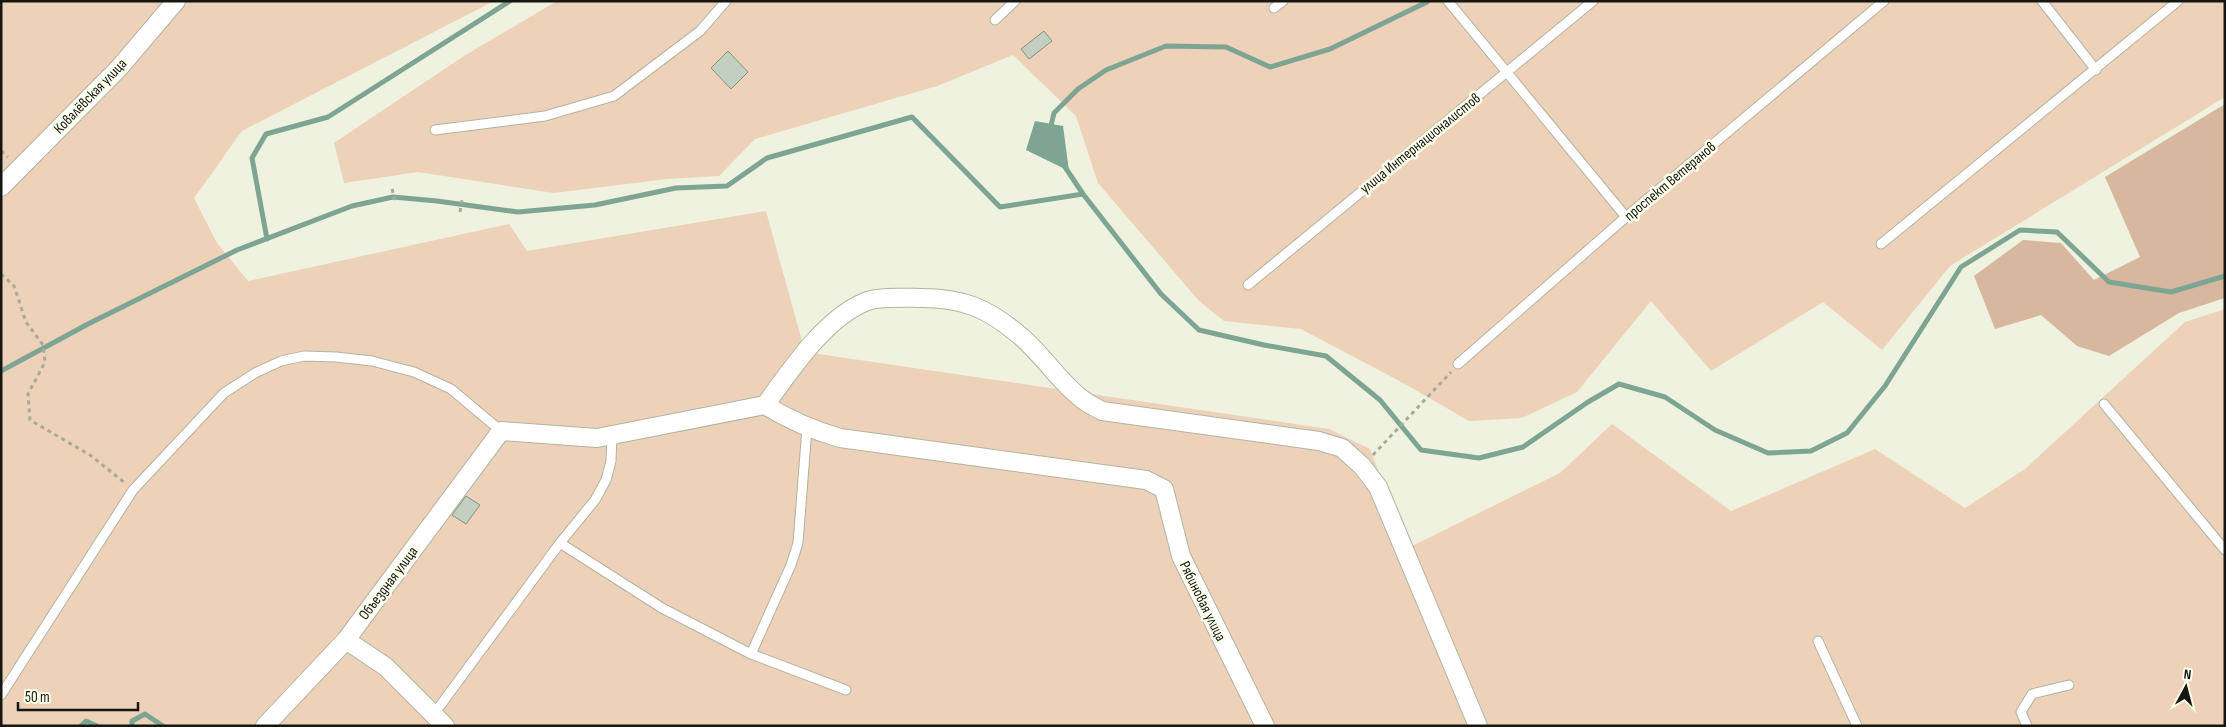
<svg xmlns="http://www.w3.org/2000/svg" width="2226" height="727" font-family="'Sofia Sans Condensed',sans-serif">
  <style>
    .green { fill: #eed1b9 }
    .forest { fill: #d7b89f }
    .water { fill: #7ea594 }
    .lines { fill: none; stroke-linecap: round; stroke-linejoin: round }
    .stream { stroke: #7ea594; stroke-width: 5 }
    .building { fill: #c3cfc0; stroke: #869183 }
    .service-casing { stroke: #b1b4a2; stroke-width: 11 }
    .minor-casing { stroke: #b1b4a2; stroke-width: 20 }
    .path { stroke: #a8aa9c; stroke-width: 3; stroke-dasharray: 4 4; stroke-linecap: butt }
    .service { stroke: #fff; stroke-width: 9 }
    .minor { stroke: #fff; stroke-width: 18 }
    .labels { text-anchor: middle; stroke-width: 5; stroke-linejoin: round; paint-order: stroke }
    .street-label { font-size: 15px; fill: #161711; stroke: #fcffec }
  </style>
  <rect width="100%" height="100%" fill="#eff2df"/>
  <path class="green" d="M1,1H494L242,131L194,198L217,243L248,281L509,224L527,251L766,211L805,352L1329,429L1370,449L1408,548L1560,473L1612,424L1731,511L1875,449L1965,508L2025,469L2185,322L2225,309V726H1Z
    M557,1H2225V97L1950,266L1882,350L1823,302L1711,371L1651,301L1577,392L1522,418L1469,421L1405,384L1301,329L1224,321L1199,301L1098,183L1076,116L1013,55L937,86L755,139L719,176L667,179L554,193L418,172L344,183L334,143L464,56Z"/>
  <path class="forest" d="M2225,104V298L2179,313L2109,356L2077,346L2041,315L1995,329L1974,276L2023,240L2061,243L2094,280L2140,257L2105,177Z"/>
  <path class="water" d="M1035,121L1063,126L1069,171L1026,150Z"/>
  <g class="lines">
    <path class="stream" d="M1050,130L1054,113L1078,89L1106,70L1166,46L1226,47L1270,67L1330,49L1427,2
      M1063,164L1083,194
      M267,239L252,158L266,134L328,117L510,1
      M1,371L88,324L237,250L352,206L393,197L437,201L518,212L595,205L676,188L727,186L767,158L912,117L1000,207L1083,194L1161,294L1199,330L1264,345L1326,356L1380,400L1421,450L1479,458L1523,447L1588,402L1619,384L1665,397L1715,430L1768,453L1811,451L1847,433L1885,386L1961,267L2020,230L2057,232L2109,282L2171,292L2225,276
      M81,726L86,721L97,726
      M132,726V721L145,714L163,726"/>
  </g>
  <path class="building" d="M1044,31L1052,41L1029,59L1021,49Z
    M728,51L748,72L731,89L711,68Z
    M466,496L480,505L466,524L452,515Z"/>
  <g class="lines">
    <defs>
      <path id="service" d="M1448,1L1626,217
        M2042,1L2096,70
        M1274,8L1283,1
        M995,20L1015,1
        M435,130L545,116L614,96L700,31L726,1
        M1881,244L2178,1
        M1248,285L1593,1
        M1458,364L1626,217L1884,1
        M2104,404L2225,550
        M560,543L662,608L751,654L846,690
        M1818,641L1857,726
        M751,654L791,565L798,543L807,428
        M1,695L133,490L224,393L255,373L281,361L304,356L336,357L372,361L414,372L451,389L501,431
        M434,714L560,543L595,500L606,480L611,461L612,435
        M2027,726L2021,712L2032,694L2069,685"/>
      <path id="minor" d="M1,187L119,68L176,1
        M765,405C789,420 812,430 840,438L1146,480L1164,489L1181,556L1265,726
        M346,640L386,667L445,726
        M265,726L346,640L501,431L597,438L765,405C791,370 824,319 865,302C877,296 907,298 921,298C963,298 987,308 1018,334C1042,353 1058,381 1082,399C1088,404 1095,407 1102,411L1319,441L1342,448L1362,466L1378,487L1478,726"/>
    </defs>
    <use href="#service" class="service-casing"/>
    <use href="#minor" class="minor-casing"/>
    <path class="path" d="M1,151L8,157
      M392,189L395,200
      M460,212L462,200
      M1,274L14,286L26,322L43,345L45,362L28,394L30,420L90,455L125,483
      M1373,455L1451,372"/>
    <use href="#service" class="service"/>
    <use href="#minor" class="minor"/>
  </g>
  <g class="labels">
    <g class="street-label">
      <text transform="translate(90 96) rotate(-46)" y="5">Ковалёвская улица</text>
      <text transform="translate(1420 143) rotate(-39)" y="5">улица Интернационалистов</text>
      <text transform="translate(1670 181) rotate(-40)" y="5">проспект Ветеранов</text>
      <text transform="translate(388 583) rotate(-53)" y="5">Объездная улица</text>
      <text transform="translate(1203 601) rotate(64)" y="5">Рябиновая улица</text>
    </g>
  </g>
  <rect width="2226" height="727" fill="none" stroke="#161711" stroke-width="5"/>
  <g transform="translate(2186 687) rotate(7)" stroke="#fcffec" stroke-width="4" paint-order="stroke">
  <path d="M0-4L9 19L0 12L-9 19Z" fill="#161711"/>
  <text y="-8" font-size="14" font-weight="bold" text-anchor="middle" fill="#161711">N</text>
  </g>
  <path d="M18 702v8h120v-8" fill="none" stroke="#161711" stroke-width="2.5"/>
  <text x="25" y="702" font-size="15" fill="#161711" stroke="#fcffec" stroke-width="4" paint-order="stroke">50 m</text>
</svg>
